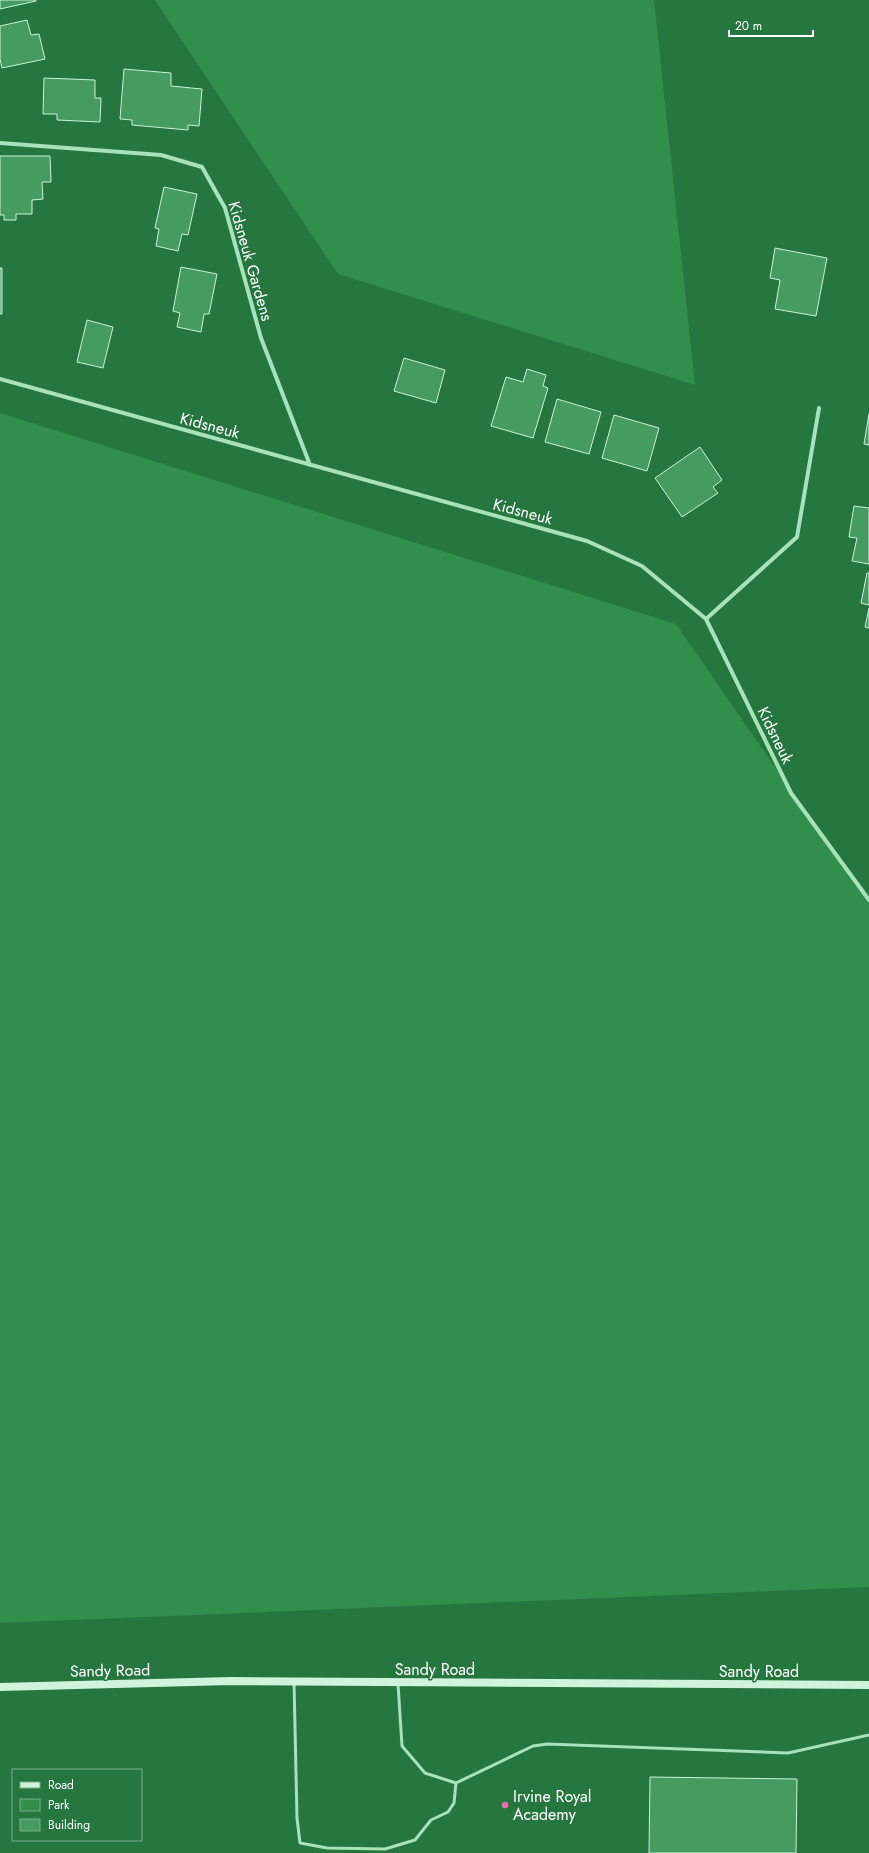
<svg xmlns="http://www.w3.org/2000/svg" width="869" height="1853" font-family="Jost,sans-serif">
  <style>
    .green { fill: #318e4c }
    .building { fill: #469c60; stroke: #c9f2d5 }
    .lines { fill: none; stroke-linecap: round; stroke-linejoin: round }
    .lane { stroke: #a7e2b8; stroke-width: 3 }
    .street { stroke: #a7e2b8; stroke-width: 4 }
    .secondary { stroke: #cff3db; stroke-width: 8 }
    .poi-dot { fill: #eb6cb1; stroke: #26763f; stroke-width: 1.5 }
    .labels { text-anchor: middle; stroke-width: 3; stroke-linejoin: round; paint-order: stroke }
    .street-label { font-size: 16px; fill: #fff; stroke: #26763f }
    .poi-label { font-size: 16px; fill: #fff; stroke: #26763f; text-anchor: start }
  </style>
  <rect width="100%" height="100%" fill="#26763f"/>
  <path class="green" d="M155,0H654L695,385L338,274Z
    M0,413L676,624L869,903V1587L0,1623Z"/>
  <path class="building" d="M0,0H36V1L0,9Z
    M27,20L31,35L39,34L45,59L2,68L0,59V26Z
    M124,69L171,73V86L202,89L199,126L188,125V130L132,125V120L120,119Z
    M44,78L95,80V98H101L100,122L57,120V114H43Z
    M0,156H50L51,182H42L43,199L32,200V214H16V220H4V215H0Z
    M164,187L197,194L188,235L182,234L178,251L156,246L159,229L155,228Z
    M775,248L827,258L816,316L775,309L780,280L770,278Z
    M181,267L217,274L209,314H204L201,332L177,327L180,313L173,311Z
    M0,268H2V314H0Z
    M87,320L113,327L103,368L77,362Z
    M404,358L445,370L436,403L394,391Z
    M527,369L546,375L543,386L548,388L533,438L491,426L506,377L523,382Z
    M557,399L601,412L589,454L545,442Z
    M869,414V445L864,444Z
    M614,415L659,428L647,471L602,458Z
    M700,447L722,480L713,487L718,493L682,517L655,478Z
    M854,506L869,508V564L852,561L857,538L849,537Z
    M867,573H869V605L861,603Z
    M869,608V628L865,627Z
    M650,1777L797,1779L796,1853H649Z"/>
  <g class="lines">
    <path class="lane" d="M294,1682L297,1818L300,1843L327,1848L385,1849L415,1840L431,1820L448,1812L454,1803L456,1783
      M398,1684L402,1746L425,1773L456,1783L533,1746L547,1744L788,1753L869,1735"/>
    <path class="street" d="M0,143L161,155L202,167L225,208L261,338L310,465
      M0,379L587,541L642,566L706,619L791,793L869,900
      M706,619L797,537L819,408"/>
    <path class="secondary" d="M0,1687L231,1681L869,1685"/>
  </g>
  <circle class="poi-dot" cx="505" cy="1805" r="4"/>
  <g class="labels">
    <g class="street-label">
      <text transform="translate(251 261) rotate(74)" y="6">Kidsneuk Gardens</text>
      <text transform="translate(210 425) rotate(15)" y="6">Kidsneuk</text>
      <text transform="translate(523 511) rotate(15)" y="6">Kidsneuk</text>
      <text transform="translate(776 735) rotate(64)" y="6">Kidsneuk</text>
      <text x="435" y="1675">Sandy Road</text>
      <text transform="translate(110 1670) rotate(-1)" y="6">Sandy Road</text>
      <text x="759" y="1677">Sandy Road</text>
    </g>
    <g class="poi-label">
      <text x="513" y="1802">Irvine Royal<tspan x="513" dy="18">Academy</tspan></text>
    </g>
  </g>
  <rect x="12" y="1769" width="130" height="72" fill="#26763f" stroke="#7dad8c"/>
  <rect x="20" y="1782" width="20" height="6" fill="#cff3db" stroke="#7dad8c"/>
  <text x="48" y="1789" font-size="12" fill="#ffffff">Road</text>
  <rect x="20" y="1799" width="20" height="12" fill="#318e4c" stroke="#7dad8c"/>
  <text x="48" y="1809" font-size="12" fill="#ffffff">Park</text>
  <rect x="20" y="1819" width="20" height="12" fill="#469c60" stroke="#7dad8c"/>
  <text x="48" y="1829" font-size="12" fill="#ffffff">Building</text>
  <path d="M729 30v6h84v-6" fill="none" stroke="#ffffff" stroke-width="2"/>
  <text x="735" y="30" font-size="12" fill="#ffffff" stroke="#26763f" stroke-width="3" paint-order="stroke">20 m</text>
</svg>
